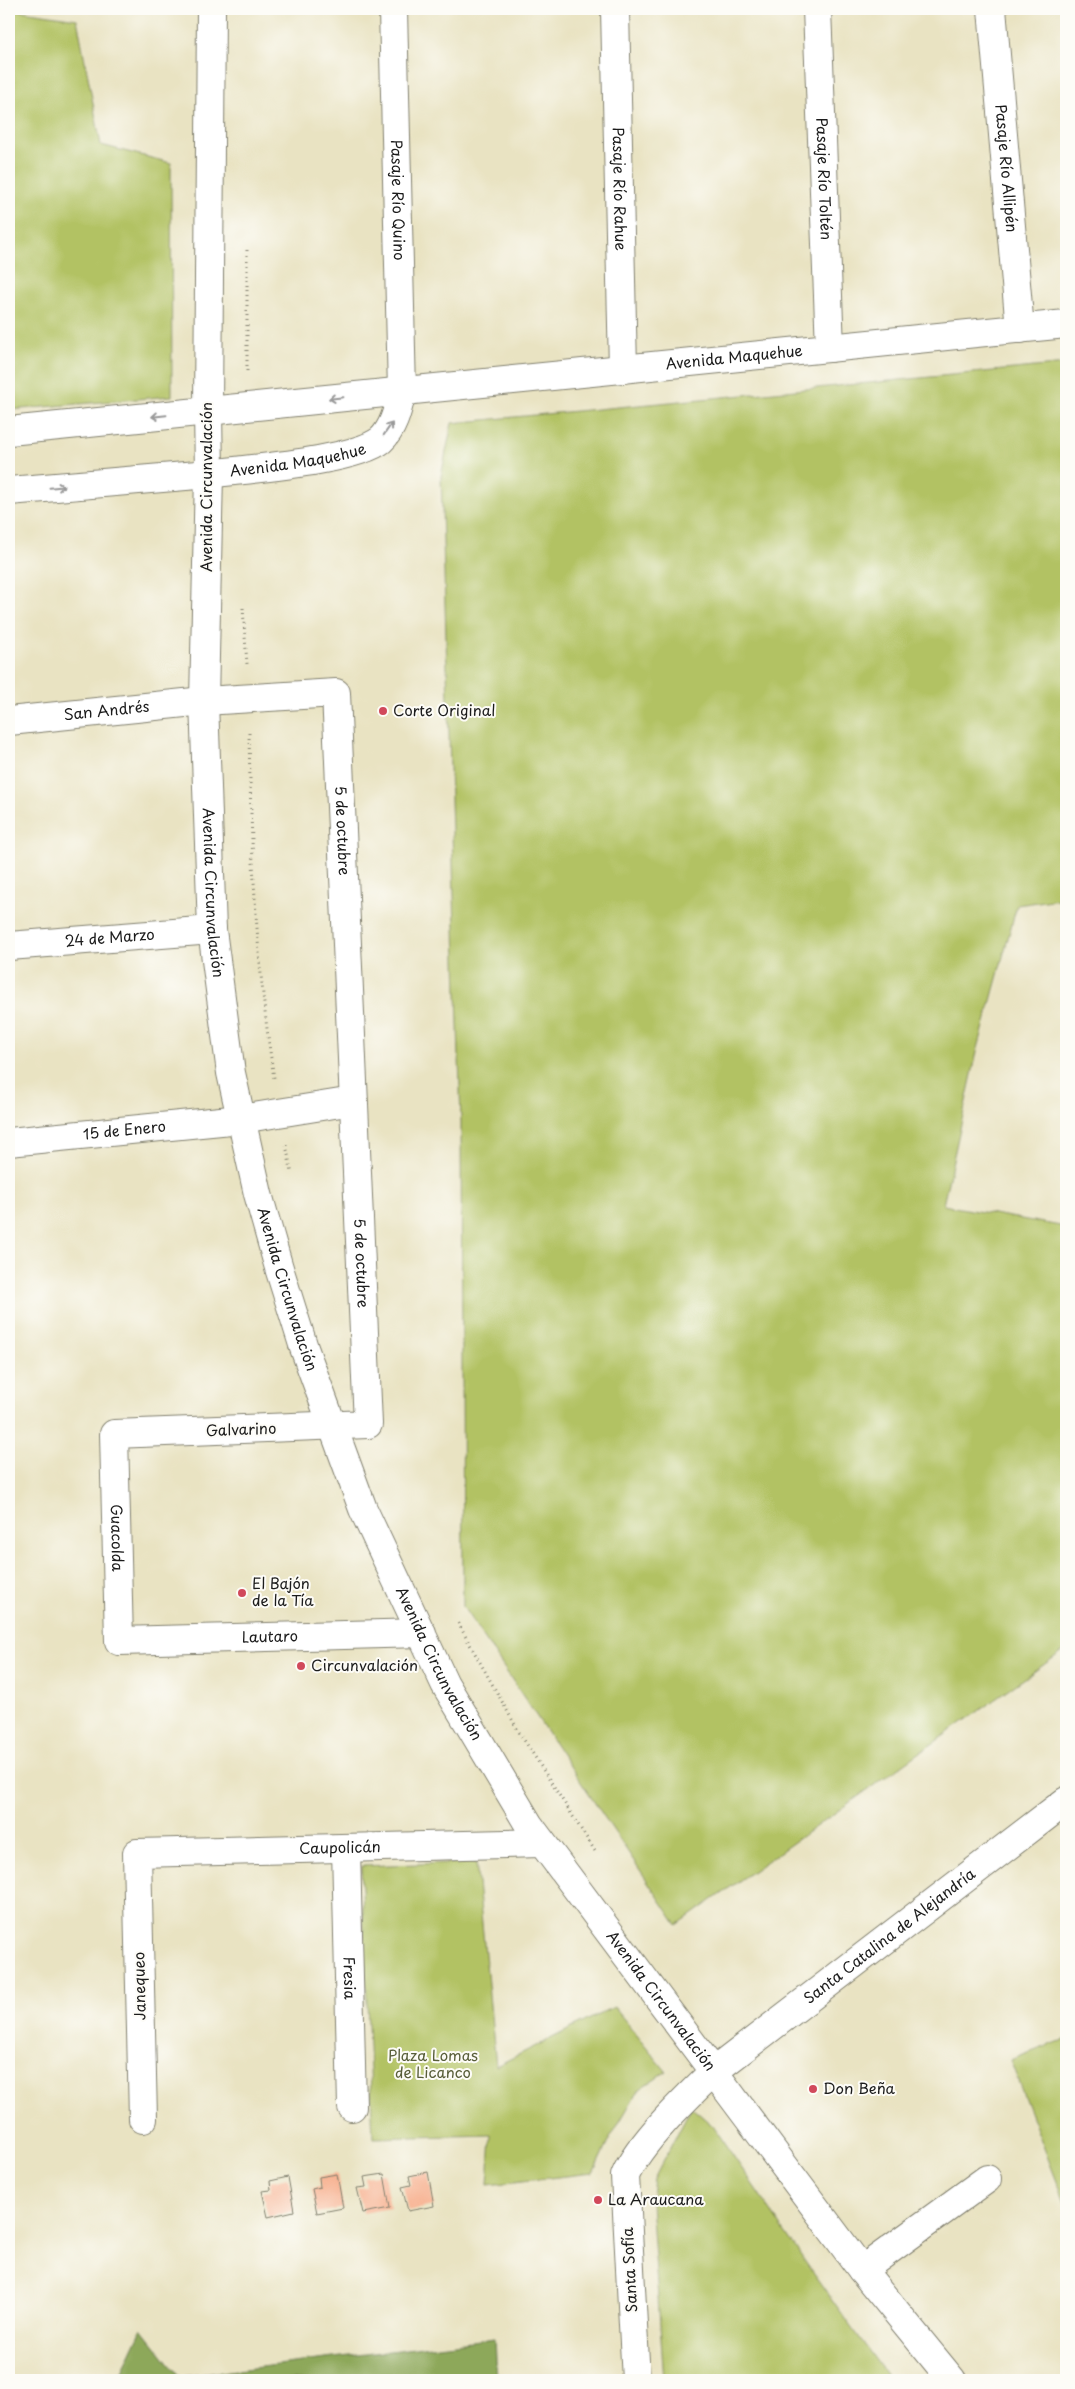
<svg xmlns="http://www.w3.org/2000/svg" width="1075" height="2389" font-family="'Playpen Sans',sans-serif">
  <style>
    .green { fill: #b2c264; stroke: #676f40 }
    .forest { fill: #8da85a; stroke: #54623b }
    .building { fill: #f7b190 }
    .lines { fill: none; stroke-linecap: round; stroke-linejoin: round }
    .minor-casing { stroke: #82806f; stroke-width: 30 }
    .major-casing { stroke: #82806f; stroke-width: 30 }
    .path { stroke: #82806f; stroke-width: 3; stroke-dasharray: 1 4; stroke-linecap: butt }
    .minor { stroke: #fff; stroke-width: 28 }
    .major { stroke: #fff; stroke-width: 28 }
    .oneway { stroke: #999 }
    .poi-dot { fill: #d1495b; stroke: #fdfcf7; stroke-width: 2 }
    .labels { text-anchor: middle; stroke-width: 4; stroke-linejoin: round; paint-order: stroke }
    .street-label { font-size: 15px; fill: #1c1c1c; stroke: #fdfcf7 }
    .poi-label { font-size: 15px; fill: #1c1c1c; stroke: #fdfcf7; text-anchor: start }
    .park-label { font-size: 15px; fill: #585e39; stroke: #fdfcf7 }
  </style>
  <rect width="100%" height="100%" fill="#fdfcf7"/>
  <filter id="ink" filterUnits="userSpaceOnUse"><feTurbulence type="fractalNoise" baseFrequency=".02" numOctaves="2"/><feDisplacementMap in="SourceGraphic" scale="10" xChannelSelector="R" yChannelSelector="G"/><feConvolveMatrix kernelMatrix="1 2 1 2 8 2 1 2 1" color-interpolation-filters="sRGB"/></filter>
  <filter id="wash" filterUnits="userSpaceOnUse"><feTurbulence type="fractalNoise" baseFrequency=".0096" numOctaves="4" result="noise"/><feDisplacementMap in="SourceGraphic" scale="20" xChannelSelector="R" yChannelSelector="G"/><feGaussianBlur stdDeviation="1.12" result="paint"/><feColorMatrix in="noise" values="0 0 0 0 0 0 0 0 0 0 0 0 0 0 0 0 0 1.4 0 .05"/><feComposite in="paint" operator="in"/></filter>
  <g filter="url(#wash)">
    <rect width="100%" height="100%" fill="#e9e3c2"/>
    <path class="green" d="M9,9L77,19L101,145L171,163L172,396L9,410Z
      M1066,364V898L1017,905L977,1052L943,1205L1066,1227V1649L677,1925L463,1607L461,1122L441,476L452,423Z
      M476,1862L496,2066L614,2007L666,2071L639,2089L609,2140L593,2173L488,2185L491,2135L373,2138L361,1866Z
      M1066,2039V2205L1010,2060Z
      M691,2107L713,2126L810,2269L890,2380H664L651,2203L654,2179Z"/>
    <path class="forest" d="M142,2329L180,2377L495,2338L497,2380H97L119,2378Z"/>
    <g id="blocks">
      <path class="building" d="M428,2172L434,2206L408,2211L402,2187L411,2185L409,2176Z
        M337,2174L343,2208L317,2213L312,2189L320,2187L319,2177Z
        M384,2174L390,2208L363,2213L357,2188L366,2187L364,2177Z
        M288,2177L294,2211L268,2217L262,2191L271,2190L270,2181Z"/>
    </g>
  </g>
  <g filter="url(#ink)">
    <use href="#blocks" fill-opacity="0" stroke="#82806f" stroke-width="1"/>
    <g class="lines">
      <defs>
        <g id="minor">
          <path id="s1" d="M393,9L402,392"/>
          <path id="s2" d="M615,9L623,369"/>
          <path id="s3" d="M817,9L830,348"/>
          <path id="s4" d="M992,9L1020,329"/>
          <path d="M9,431L208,411"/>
          <path d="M9,491L209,474"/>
          <path id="s5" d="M9,721L204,701L336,693L368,1424L114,1434L119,1641L422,1633"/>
          <path id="s6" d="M9,946L212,930"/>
          <path id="s7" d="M9,1142L241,1119L353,1101"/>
          <path id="s8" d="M346,1848L352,2107"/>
          <path id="s9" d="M143,2119L137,1853L542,1843"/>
          <path d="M862,2270L987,2179"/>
          <path id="s10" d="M636,2380L625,2176C639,2143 686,2098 713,2072L1066,1801"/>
        </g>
        <g id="major">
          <path id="s11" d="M211,9L208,411L209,474L204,701L212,930L231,1073L258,1194L279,1268L304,1348L363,1509L445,1684L529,1825L862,2270L952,2380"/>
          <path id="s12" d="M208,411L1066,324"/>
          <path id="s13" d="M209,474C246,469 355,461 381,440C394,428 398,408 402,392"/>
        </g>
      </defs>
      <use href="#minor" class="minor-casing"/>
      <use href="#major" class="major-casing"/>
      <path class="path" d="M247,250V372
        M243,608L247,664
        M249,733C251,848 256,964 274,1078
        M286,1145L292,1174
        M458,1623L519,1732L595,1851"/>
      <use href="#minor" class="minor"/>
      <use href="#major" class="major"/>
    </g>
    <defs><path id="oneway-shaft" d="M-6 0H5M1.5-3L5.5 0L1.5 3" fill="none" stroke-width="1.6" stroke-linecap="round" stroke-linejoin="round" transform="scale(1.25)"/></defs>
    <g class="oneway">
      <use href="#oneway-shaft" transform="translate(336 398) rotate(174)"/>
      <use href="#oneway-shaft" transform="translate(159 416) rotate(174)"/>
      <use href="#oneway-shaft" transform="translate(388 429) rotate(-55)"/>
      <use href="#oneway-shaft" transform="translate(57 487) rotate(-5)"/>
    </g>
  </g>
  <g class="poi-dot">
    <circle cx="383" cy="711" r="5"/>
    <circle cx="242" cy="1593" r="5"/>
    <circle cx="301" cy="1666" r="5"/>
    <circle cx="813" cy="2089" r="5"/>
    <circle cx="598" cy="2200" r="5"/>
  </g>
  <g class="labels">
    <g class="street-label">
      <text dy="5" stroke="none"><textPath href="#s4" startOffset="160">Pasaje Río Allipén</textPath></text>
      <text dy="5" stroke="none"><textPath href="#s3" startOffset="170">Pasaje Río Toltén</textPath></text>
      <text dy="5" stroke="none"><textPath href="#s2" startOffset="180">Pasaje Río Rahue</textPath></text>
      <text dy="5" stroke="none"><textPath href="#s1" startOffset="191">Pasaje Río Quino</textPath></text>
      <text dy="5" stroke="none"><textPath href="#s12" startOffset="529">Avenida Maquehue</textPath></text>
      <text dy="5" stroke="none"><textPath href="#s13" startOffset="90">Avenida Maquehue</textPath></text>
      <text transform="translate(207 487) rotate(-90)" y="5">Avenida Circunvalación</text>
      <text dy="5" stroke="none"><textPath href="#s5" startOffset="98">San Andrés</textPath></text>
      <text dy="5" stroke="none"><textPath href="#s5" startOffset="466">5 de octubre</textPath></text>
      <text dy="5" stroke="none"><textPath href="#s11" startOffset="884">Avenida Circunvalación</textPath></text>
      <text dy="5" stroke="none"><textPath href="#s6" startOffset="101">24 de Marzo</textPath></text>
      <text dy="5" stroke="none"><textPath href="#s7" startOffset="116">15 de Enero</textPath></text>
      <text dy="5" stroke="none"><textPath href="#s5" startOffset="899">5 de octubre</textPath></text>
      <text dy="5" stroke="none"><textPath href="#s11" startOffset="1289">Avenida Circunvalación</textPath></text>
      <text transform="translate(241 1430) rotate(-2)" y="5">Galvarino</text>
      <text dy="5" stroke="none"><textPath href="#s5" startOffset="1418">Guacolda</textPath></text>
      <text dy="5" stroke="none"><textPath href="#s5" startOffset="1672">Lautaro</textPath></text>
      <text dy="5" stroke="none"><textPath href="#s11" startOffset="1694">Avenida Circunvalación</textPath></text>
      <text dy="5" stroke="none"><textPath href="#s9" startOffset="469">Caupolicán</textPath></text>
      <text dy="5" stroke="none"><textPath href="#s10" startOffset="564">Santa Catalina de Alejandría</textPath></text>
      <text dy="5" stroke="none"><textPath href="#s8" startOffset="130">Fresia</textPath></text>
      <text transform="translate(140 1986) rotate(-91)" y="5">Janequeo</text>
      <text dy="5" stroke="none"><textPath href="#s11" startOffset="2099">Avenida Circunvalación</textPath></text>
      <text transform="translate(630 2270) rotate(-93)" y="5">Santa Sofía</text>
    </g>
    <g class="poi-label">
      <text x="393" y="716">Corte Original</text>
      <text x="252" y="1589">El Bajón<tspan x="252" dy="17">de la Tía</tspan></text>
      <text x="311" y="1671">Circunvalación</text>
      <text x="823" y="2094">Don Beña</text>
      <text x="608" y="2205">La Araucana</text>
    </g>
    <g class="park-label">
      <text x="433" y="2061">Plaza Lomas<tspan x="433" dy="17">de Licanco</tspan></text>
    </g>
  </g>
  <rect width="1075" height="2389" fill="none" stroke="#fdfcf7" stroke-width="30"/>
</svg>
